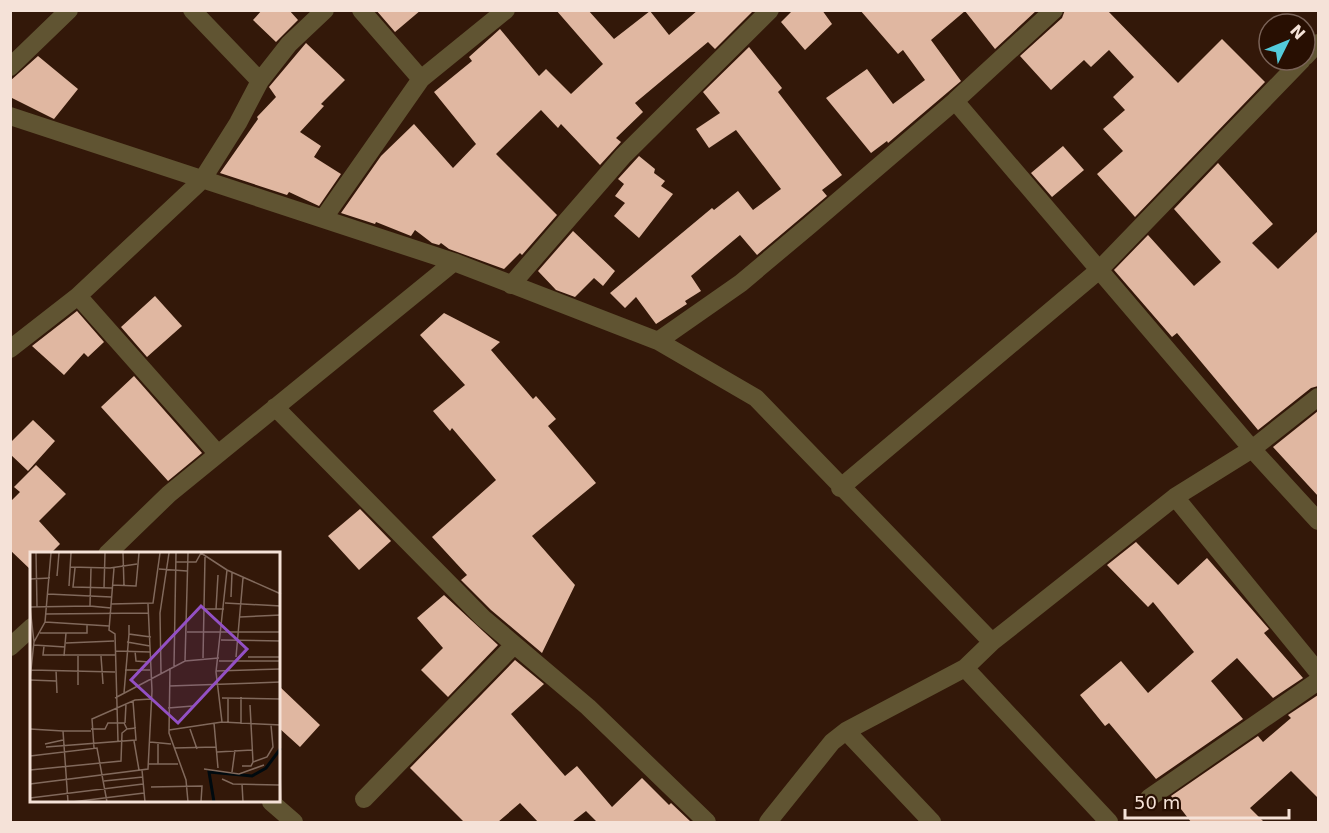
<svg xmlns="http://www.w3.org/2000/svg" width="1329" height="833" font-family="'DejaVu Sans',sans-serif">
  <style>
    .building { fill: #e0b7a1 }
    .lines { fill: none; stroke-linecap: round; stroke-linejoin: round }
    .street { stroke: #605432; stroke-width: 18 }
    .inset-river { fill: none; stroke: #000a0f; stroke-width: 3 }
    .inset-road { fill: none; stroke: #81695c; stroke-width: 1.5 }
    .view { fill: #9350c4; fill-opacity: 0.15; stroke: #9350c4; stroke-width: 3 }
    .inset-edge { fill: none; stroke: #f5e2d8; stroke-width: 3 }
  </style>
  <rect width="100%" height="100%" fill="#331809"/>
  <path class="building" d="M262,10H289L298,20L276,42L253,20Z
    M376,10H421L395,32Z
    M556,10H588L614,39L650,11L669,35L698,10H754L715,49L708,42L635,103L643,112L616,138L621,142L600,165L561,124L558,128L541,110L496,154L557,215L522,255L520,253L504,269L449,249L441,243L439,245L432,243L415,230L411,236L376,222L375,224L341,213L381,156L414,124L453,168L476,144L434,92L472,61L469,57L500,29L539,76L546,69L571,94L603,64Z
    M793,10H822L832,24L805,50L781,22Z
    M860,10H1037L995,49L965,11L931,40L961,81L888,143L887,141L871,153L826,98L867,69L893,104L925,80L903,50L898,54Z
    M1065,10H1107L1178,83L1222,39L1265,82L1135,217L1097,174L1123,151L1103,129L1125,110L1113,97L1134,77L1109,50L1091,67L1084,60L1051,90L1020,56L1062,18Z
    M306,43L345,80L321,104L324,106L300,132L321,146L314,157L341,174L319,206L289,192L287,195L220,173L258,119L257,117L276,97L269,87Z
    M749,47L782,88L778,92L842,175L822,190L827,196L757,255L740,235L691,276L701,291L685,301L687,304L656,324L636,297L625,308L610,293L712,208L714,210L738,191L753,210L781,189L736,130L709,148L696,129L720,113L703,92Z
    M38,56L78,89L54,119L10,97V81Z
    M1063,146L1084,170L1052,197L1031,173Z
    M639,156L655,169L654,173L665,181L661,186L673,194L639,238L614,216L625,203L615,196L624,184L618,179Z
    M1218,163L1273,224L1252,243L1278,269L1318,231V386L1311,388L1258,430L1177,333L1172,337L1114,270L1148,235L1194,286L1221,262L1174,209Z
    M573,231L615,271L603,286L594,278L575,297L556,290L538,271Z
    M155,296L182,326L147,357L121,327Z
    M77,311L104,342L88,357L84,353L64,375L32,346Z
    M444,313L500,342L491,350L533,399L536,396L556,419L548,426L596,483L532,536L575,585L542,653L491,610L461,580L467,575L432,537L496,480L452,428L450,431L433,411L465,385L420,335Z
    M134,376L202,453L168,481L101,407Z
    M1318,411V496L1273,447Z
    M33,420L55,441L28,471L10,454V443Z
    M36,465L66,494L39,521L60,544L50,554H32V571L10,550V502L20,492L14,487Z
    M360,509L391,541L359,570L328,536Z
    M1136,542L1178,585L1207,558L1269,629L1264,633L1303,678L1273,698L1237,658L1211,681L1243,719L1156,779L1109,723L1105,726L1080,695L1121,661L1148,693L1194,652L1153,602L1148,607L1107,565Z
    M444,595L498,645L448,697L421,670L443,648L417,618Z
    M515,660L544,684L511,714L565,776L577,766L612,807L642,778L669,805L671,803L691,822H597L586,811L572,822H538L520,803L498,822H464L410,768Z
    M279,686L320,725L300,747L279,728Z
    M1318,695V798L1291,771L1250,808L1264,822H1191L1171,796L1258,736L1263,742L1291,718L1288,715Z"/>
  <g class="lines">
    <path class="street" d="M192,10L260,81
      M361,10L421,79
      M1305,57L1318,43
      M10,67L69,10
      M955,101L1252,449L1318,521
      M10,116L454,262L658,341L756,398L992,642
      M323,219L421,79L506,10
      M511,285L623,156L770,10
      M78,296L218,454
      M658,341L741,283L810,225L955,101L1054,10
      M10,349L78,296L202,180L238,123L260,81L289,44L325,10
      M275,407L483,618L588,707L707,822
      M840,488L1098,271L1302,60
      M1175,497L1318,672
      M107,554L169,494L454,262
      M10,647L32,627
      M965,668L1109,822
      M846,731L932,822
      M1149,798L1318,681
      M364,799L514,645
      M271,802L294,822
      M768,822L832,742L846,731L965,668L992,642L1175,497L1252,449L1318,397"/>
  </g>
  <g transform="translate(30 552)">
    <rect width="250" height="250" fill="#331809"/>
    <path class="inset-river" d="M184,250L179,220L222,224L236,216L251,196"/>
    <path class="inset-road" d="M6,1L7,55M93,1L94,34M171,1L197,18L251,42M146,10H166L171,1M40,15L80,16L107,12M45,16L43,35L82,36M61,16L60,54L81,56M84,16L79,78L85,82L88,189M129,17L157,19M27,24L29,1M0,27L20,26M82,33L106,34L109,1M39,34L41,1M74,36L75,1M18,42L81,45M201,45L202,21M195,51L251,54M81,52L123,51L130,1M0,55L60,54M0,55L4,90M173,57H194M186,57L188,23M16,62L118,61M210,65L251,63M15,70L79,74M99,73V82L121,85M157,80H251M10,81H57V73M191,88L251,89M97,90L120,94M36,91L84,89M4,93L35,95M14,94L13,103H85M85,99L120,100M105,99L106,109L119,110M34,104L36,81M71,104L73,132M206,105L213,26M218,105H251M173,106L175,5M155,109L158,1M189,109H251M144,114L146,1M140,116L139,181L156,228L158,250M1,118L85,120M26,118L27,141M95,118H120M186,119L251,117M131,121L130,61L139,1M0,127L4,90L15,70L21,1M0,128L26,129M48,133V104M139,134L251,130M94,141L99,82M211,145V172M85,146L155,109L189,106M192,146L251,147M198,146V171M138,156L163,154M192,170L186,120L197,18M95,171L96,152M184,171L188,216M0,177L33,179M61,177H75L78,171H94L97,177L106,176M160,177L167,197M139,178L192,170L251,173M104,189L109,218M120,190L141,192M15,192L33,188M128,192V212M16,195L106,188L103,149M64,196L62,167L105,148L121,147M144,196L186,195M187,200L222,198M0,204L67,196L77,250M223,210L237,205L243,195L241,173M119,212H148M212,214H221L223,210L220,153M174,217L209,222L234,213M0,218L91,209L92,181L97,177M112,218L115,250M250,219L251,248M202,220L205,198M192,227L203,232L249,233M74,229L113,225M0,232L118,217L122,139L118,52M212,232L213,250M121,235L172,234L171,250M0,246L113,232M38,250L33,179H61M42,250L114,241"/>
    <path class="view" d="M171,54L217,97L148,171L101,128Z"/>
    <rect width="250" height="250" class="inset-edge"/>
  </g>
  <rect width="1329" height="833" fill="none" stroke="#f5e2d8" stroke-width="24"/>
  <g transform="translate(1287 42) rotate(47)"><circle r="28" fill="#280f02" stroke="#7a6358" stroke-width="1.5"/>
  <path d="M0-4.5L10 22L0 15L-10 22Z" fill="#53cbdb"/>
  <text y="-9" font-size="16" font-weight="bold" text-anchor="middle" fill="#f5e2d8">N</text>
  </g>
  <path d="M1125 809v9h164v-9" fill="none" stroke="#f5e2d8" stroke-width="3"/>
  <text x="1134" y="809" font-size="18" fill="#f5e2d8" stroke="#280f02" stroke-width="4.5" paint-order="stroke">50 m</text>
</svg>
